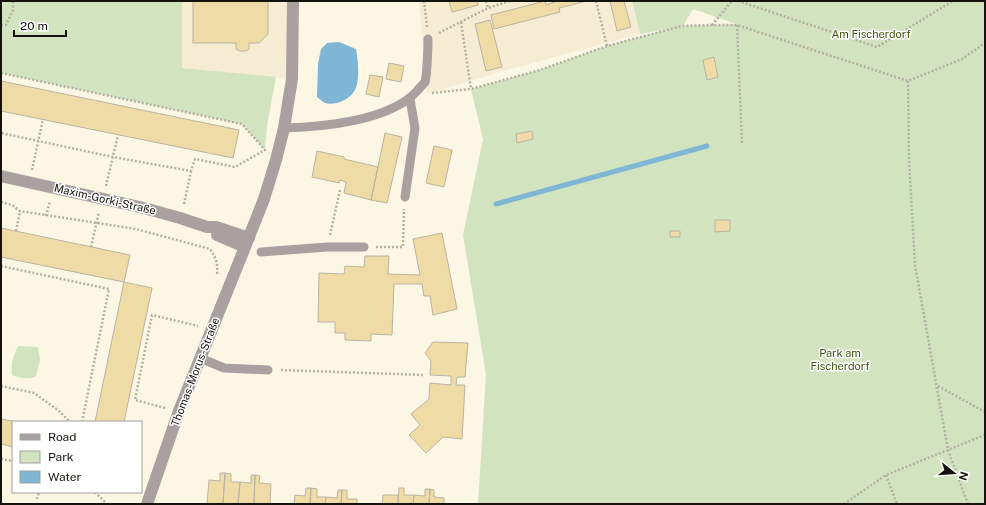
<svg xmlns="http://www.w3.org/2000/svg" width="986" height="505" font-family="'Public Sans',sans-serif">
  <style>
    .built { fill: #f5ecd3 }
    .green { fill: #d1e4bf; fill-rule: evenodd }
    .water { fill: #7fb5d5 }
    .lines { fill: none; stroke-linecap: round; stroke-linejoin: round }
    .stream { stroke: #7fb5d5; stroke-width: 5 }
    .building { fill: #eedba5; stroke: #bab4a4 }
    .path { stroke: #b5b0a3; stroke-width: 2.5; stroke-dasharray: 2 2; stroke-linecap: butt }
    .lane { stroke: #a9a0a0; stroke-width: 9 }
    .street { stroke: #a9a0a0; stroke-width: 12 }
    .labels { text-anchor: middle; stroke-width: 3; stroke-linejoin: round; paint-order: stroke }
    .park-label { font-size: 11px; fill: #36540b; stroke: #fff }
    .street-label { font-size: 11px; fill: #14120c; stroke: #fff }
  </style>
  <rect width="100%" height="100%" fill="#fcf6e5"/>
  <path class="built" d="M182,1H293L292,79L182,68Z
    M419,1H632L640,34L500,72L427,94Z"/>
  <path class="green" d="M1,1H182V68L276,77L267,126L265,150L242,124L1,73Z
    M632,1H985V504H478L486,375L463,235L483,139L471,89L540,70L607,46L673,28L640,34ZM693,9L736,24L683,26Z
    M18,346L38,347L40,360L36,376C30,380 19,378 12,375C11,363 13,356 18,346Z"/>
  <path class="water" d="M339,42L356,49C358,60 361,84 353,93C348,100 334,106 325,103C323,102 320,99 317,97L318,64L321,49L327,43Z"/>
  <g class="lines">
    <path class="stream" d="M496,204L707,146"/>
  </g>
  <path class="building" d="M193,1H268V34L259,43H249V49L246,51H240L236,49V43H193Z
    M449,1H477L478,5L452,12Z
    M545,1L546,5L557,1H587L559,8L560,12L494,29L491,15Z
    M610,1H624L631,27L617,31Z
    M490,20L502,67L486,71L475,24Z
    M714,57L718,77L707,80L703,60Z
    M389,63L404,66L401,82L386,79Z
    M370,75L383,77L379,97L366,94Z
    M1,81L239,130L233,158L1,111Z
    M532,131L533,139L517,143L516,134Z
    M385,133L402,137L387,203L371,200Z
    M434,146L452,150L444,187L426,183Z
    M317,151L344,157V159L378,167L371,200L344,193L346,182L340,180L339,183L312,177Z
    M715,220H730V231L715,232Z
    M1,228L130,255L124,282L1,257Z
    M670,231H680V237H670Z
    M442,233L457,309L433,315L430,296H424L422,284H394L392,335L371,334V341L345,340V333H335V322H318L319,273L344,274L345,266L364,267L365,256H389L388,274L420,275L413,239Z
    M124,282L152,288L124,422H95Z
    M433,342L468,343L465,377H457L456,385H465L462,439L443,437L426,453L409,435L420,425L411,414L429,399L430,383L451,385V376L430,375L431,361L425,353Z
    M1,419L17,422H13V447L1,444Z
    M220,473H225L223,504H207L209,480L220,481Z
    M225,473L231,474V482H240L238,504H223Z
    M251,475H255L254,504H238L240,482L251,483Z
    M255,475L260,476L259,483L271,484L270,504H254Z
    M306,488H311L310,504H294L295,495L305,496Z
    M311,488L317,489V497H326L325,504H310Z
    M399,488H404V495H414L413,504H398Z
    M425,489H430L429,504H413L414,495L425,496Z
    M430,489L434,490V497L444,498V504H429Z
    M338,490H342L341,504H325L326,497L337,498Z
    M342,490H347V499H357V504H341Z
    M383,495H398V504H382Z"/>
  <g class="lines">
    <path class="path" d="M424,1L427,27
      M486,1L488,8
      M596,1L607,46
      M738,1L877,47L953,1
      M461,22L471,89
      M1,25H6L13,10V1
      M712,25L732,1
      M737,25L742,144
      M439,33L488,8L510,1
      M1,73L242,124L265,150L235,167L195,159L191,171L113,157L1,133
      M908,81L909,160L915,265L948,450L968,504
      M432,93L471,89L540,70L607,46L682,26L712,25H737L908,81L962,59L985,43
      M32,170L43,119
      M106,186L118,135
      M1,202L12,205L20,211L136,229L210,249C216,258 218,263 217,274
      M184,204L191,171
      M46,216L50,201
      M16,231L20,211
      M330,235L340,190
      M91,247L99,212
      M376,247H403L404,209
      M1,266L109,289L82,422
      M281,370L424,375
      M1,386L34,393L59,411L70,422
      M938,386L985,412
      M165,408L135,400L152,315L198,326
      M1,459L13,461
      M886,475L897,504
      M95,492L107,504
      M37,499L39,492
      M844,504L886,475L985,435"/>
    <path class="lane" d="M284,128C322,127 390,121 417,91C419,88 423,85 425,82C427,76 428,47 428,39
      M405,197L415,128L410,99
      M261,252L327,247H364
      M200,358L224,368L268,370"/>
    <path class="street" d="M1,176L144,208L180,218L207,227H216L249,238
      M217,235L245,247
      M147,504L179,411L245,247L264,199L276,160L284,128L292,79L293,1"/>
  </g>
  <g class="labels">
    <g class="park-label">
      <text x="871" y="38">Am Fischerdorf</text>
      <text x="840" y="357">Park am<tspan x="840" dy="13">Fischerdorf</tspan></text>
    </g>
    <g class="street-label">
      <text transform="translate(105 199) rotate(13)" y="4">Maxim-Gorki-Straße</text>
      <text transform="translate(195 372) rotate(-69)" y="4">Thomas-Morus-Straße</text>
    </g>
  </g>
  <rect width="986" height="505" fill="none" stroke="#14120c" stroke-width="4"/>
  <rect x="12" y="421" width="130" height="72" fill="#ffffff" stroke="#a1a09e"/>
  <rect x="20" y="434" width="20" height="6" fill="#a9a0a0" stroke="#a1a09e"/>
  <text x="48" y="441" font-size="12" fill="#14120c">Road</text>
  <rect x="20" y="451" width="20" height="12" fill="#d1e4bf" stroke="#a1a09e"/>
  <text x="48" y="461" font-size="12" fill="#14120c">Park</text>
  <rect x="20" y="471" width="20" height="12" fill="#7fb5d5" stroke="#a1a09e"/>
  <text x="48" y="481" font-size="12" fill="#14120c">Water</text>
  <g transform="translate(954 473) rotate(107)" stroke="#ffffff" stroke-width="3" paint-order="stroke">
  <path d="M0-3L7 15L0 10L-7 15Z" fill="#14120c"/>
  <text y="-6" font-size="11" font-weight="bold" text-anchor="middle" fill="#14120c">N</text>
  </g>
  <path d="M14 30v6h52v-6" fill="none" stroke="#14120c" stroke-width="2"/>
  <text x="20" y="30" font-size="12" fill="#14120c" stroke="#ffffff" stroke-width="3" paint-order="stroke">20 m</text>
</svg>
